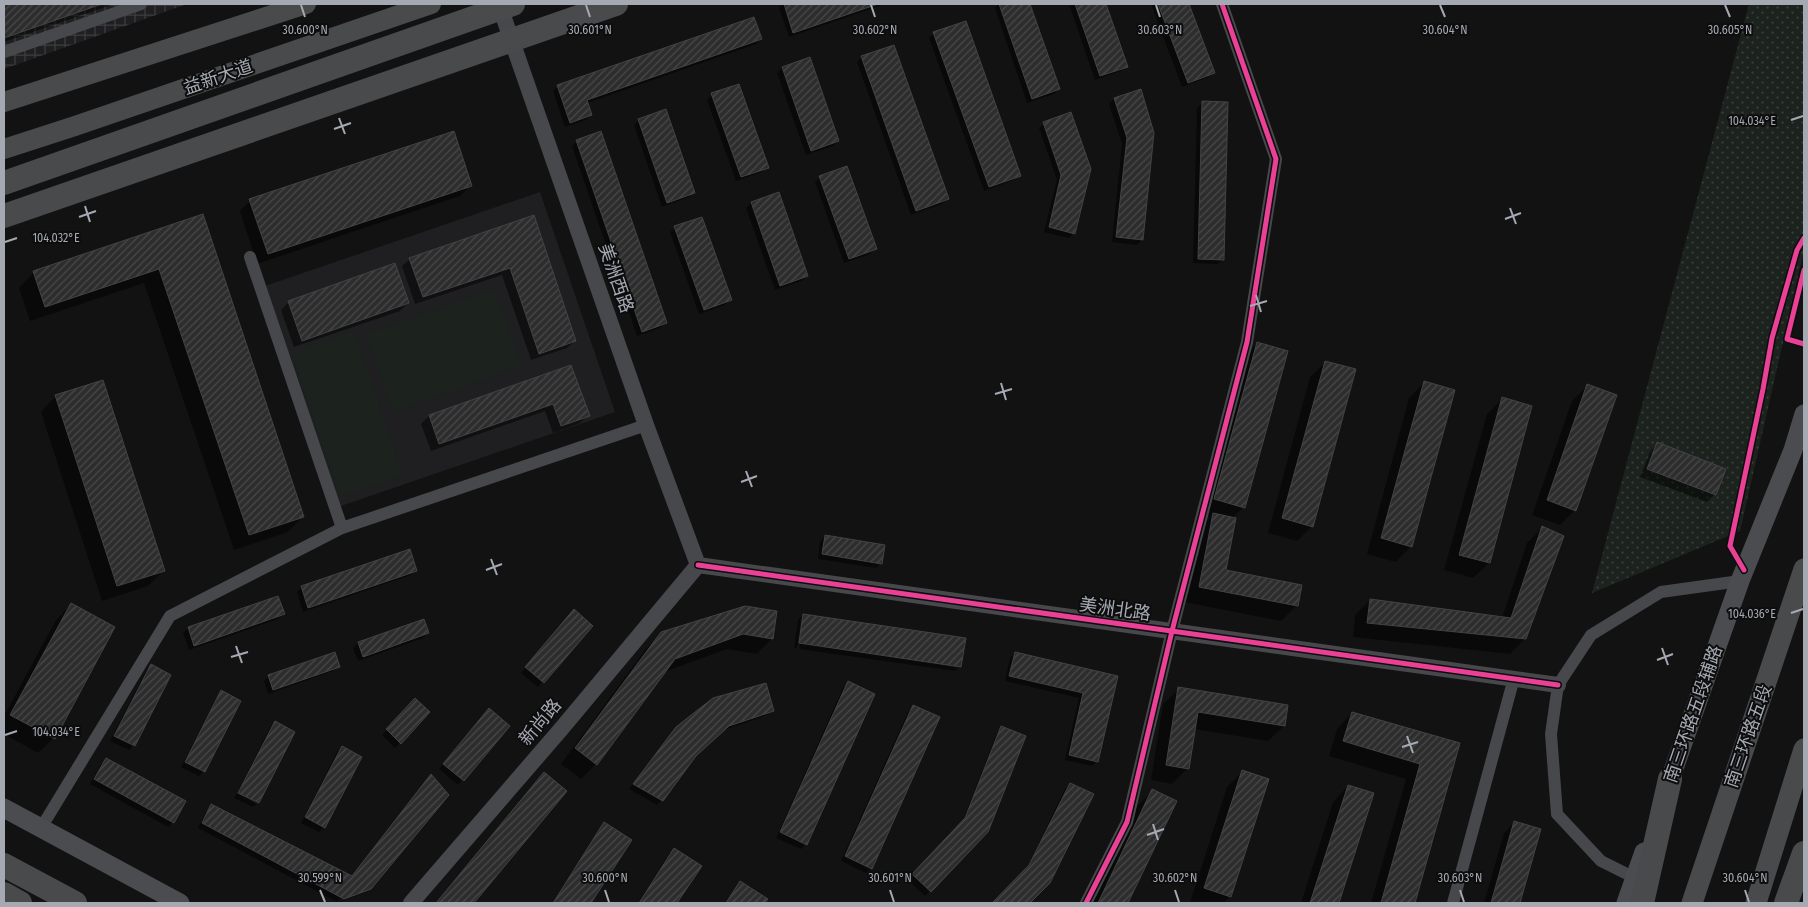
<svg xmlns="http://www.w3.org/2000/svg" width="1808" height="907" font-family="'Fira Sans Condensed','Noto Sans SC',sans-serif">
  <style>
    .built { fill: #1f1f21 }
    .industrial { fill: url(#industrial-grid) }
    .grass { fill: url(#grass-dots) }
    .pitch { fill: #1c221d }
    .shadow { fill: #0007 }
    .building { fill: url(#building-hatch); stroke: #424346 }
    .lines { fill: none; stroke-linecap: round; stroke-linejoin: round }
    .minor { stroke: #47484b; stroke-width: 12 }
    .tertiary { stroke: #47484b; stroke-width: 16 }
    .secondary { stroke: #4b4c4f; stroke-width: 19 }
    .primary { stroke: #494a4c; stroke-width: 20 }
    .trunk { stroke: #494a4c; stroke-width: 21 }
    .motorway { stroke: #494a4c; stroke-width: 24 }
    .cycleway-casing { stroke: #0d0d0e; stroke-width: 8 }
    .cycleway { stroke: #ea4096; stroke-width: 5 }
    .ticks { fill: none; stroke: #a5a9b2; stroke-width: 2 }
    .labels { text-anchor: middle; stroke-width: 4; stroke-linejoin: round; paint-order: stroke }
    .street-label { font-size: 18px; fill: #a5a9b2; stroke: #0d0d0e }
    .ticks-label { font-size: 12px; text-anchor: middle; fill: #a5a9b2; stroke: #0d0d0e; stroke-width: 4; stroke-linejoin: round; paint-order: stroke }
  </style>
  <defs>
    <pattern id="industrial-grid" width="8" height="8" patternUnits="userSpaceOnUse" patternTransform="scale(1.25)"><rect width="8" height="8" fill="#1f1f21"/><path d="M0 4h8M4 0v8" fill="none" stroke="#3d3d3f"/></pattern>
    <pattern id="grass-dots" width="8" height="8" patternUnits="userSpaceOnUse" patternTransform="scale(1.25)"><rect width="8" height="8" fill="#1c221d"/><path d="M2 2h.1M6 6h.1" fill="none" stroke="#3a3f3b" stroke-width="1.8" stroke-linecap="round"/></pattern>
    <pattern id="building-hatch" width="6" height="6" patternUnits="userSpaceOnUse" patternTransform="scale(1.25)"><rect width="6" height="6" fill="#2d2d2e"/><path d="M-1 1l2-2M0 6l6-6M5 7l2-2" fill="none" stroke="#48494a"/></pattern>
  </defs>
  <rect width="100%" height="100%" fill="#121213"/>
  <path class="built" d="M540,192L615,412L338,507L262,287Z"/>
  <path class="industrial" d="M4,4H187L4,69Z"/>
  <path class="grass" d="M1749,4H1804V250L1740,531L1592,593Z"/>
  <path class="pitch" d="M494,289L522,366L393,412L366,334Z
    M354,331L403,475L340,496L291,352Z"/>
  <path class="shadow" d="M4,4H114L4,42Z
    M782,4H885L789,37L779,8Z
    M999,4H1029L1059,89L1054,94L1027,103L995,8Z
    M1069,4H1105L1126,66L1121,71L1095,80Z
    M1151,4H1188L1214,72L1209,77L1182,87Z
    M934,33L1019,175L1014,180L984,191L929,38Z
    M761,39L756,44L587,103L591,115L586,120L565,127L553,91L558,86Z
    M862,57L947,199L942,204L911,215L857,62Z
    M809,59L838,141L833,146L806,155L777,73L782,68Z
    M1140,91L1142,240L1137,245L1112,242L1122,144L1109,104L1114,99Z
    M712,95L767,167L762,172L736,181L707,100Z
    M1202,103L1223,259L1218,264L1193,263L1197,108Z
    M1071,114L1074,233L1069,238L1044,232L1057,180L1039,128L1044,124Z
    M639,120L694,193L689,197L662,207L634,125Z
    M577,141L665,323L660,328L637,336L572,146Z
    M820,177L875,249L870,254L844,263L815,182Z
    M471,185L460,196L257,264L240,211L250,201Z
    M778,194L807,276L802,281L775,290L746,208L751,203Z
    M202,216L303,516L288,532L234,550L144,283L30,321L19,288L34,272Z
    M533,217L575,341L567,348L531,360L502,275L415,304L402,266L410,259Z
    M675,228L730,300L725,305L699,314L670,232Z
    M289,302L408,303L400,311L294,347L281,310Z
    M1257,343L1244,507L1232,518L1225,571L1296,606L1281,621L1184,602L1198,530L1210,517L1199,514L1242,358Z
    M1326,362L1312,526L1297,541L1268,533L1310,377Z
    M571,366L588,415L580,423L553,433L545,411L431,451L421,424L429,416Z
    M1424,383L1411,546L1396,562L1367,554L1409,398Z
    M1587,386L1575,510L1560,525L1532,515L1572,401Z
    M56,396L163,571L148,586L102,601L41,412Z
    M1502,399L1489,563L1473,578L1444,570L1487,414Z
    M1657,444L1715,494L1707,502L1640,477L1650,452Z
    M1542,528L1525,638L1510,654L1353,637L1355,615L1370,600L1502,618L1527,543Z
    M825,536L881,563L876,568L818,559L820,541Z
    M416,570L411,575L303,612L297,592L302,587Z
    M277,597L283,614L278,619L189,650L183,633L188,628Z
    M71,605L54,738L38,753L4,734V716L56,620Z
    M745,608L772,638L757,654L727,649L664,672L596,764L581,779L561,764L646,649L662,633Z
    M803,615L960,666L955,671L799,649L804,619H801L797,648H794L798,620Z
    M569,616L591,626L538,687L521,673Z
    M423,621L428,633L423,638L358,661L353,648L358,643Z
    M1015,653L1116,677L1097,761L1092,766L1065,760L1079,698L1005,681L1010,658Z
    M151,666L134,745L129,750L110,741L146,671Z
    M338,666L333,671L268,694L264,681L269,676Z
    M848,683L806,844L801,849L776,838L843,688Z
    M1179,689L1287,706L1284,726L1268,741L1194,729L1188,768L1172,784L1151,780L1163,704Z
    M222,692L204,771L199,776L181,767L217,697Z
    M415,699L400,743L395,748L382,735Z
    M913,707L871,868L866,873L841,861L908,712Z
    M772,710L767,715L722,731L694,757L657,805L629,789L677,727Z
    M1352,713L1459,744L1414,903H1371L1406,779L1329,756L1337,729Z
    M484,715L508,726L458,785L439,769Z
    M275,723L294,732L258,802L238,791L270,728Z
    M1001,728L987,831L925,896L908,880L961,825L997,733Z
    M342,748L324,827L319,832L301,823L337,752Z
    M106,759L173,822L168,827L90,784L101,764Z
    M1242,772L1230,896L1223,903H1190L1227,787Z
    M1070,784L1049,882L1029,903H994L1025,872L1065,789Z
    M1348,786L1373,794L1338,903H1301L1333,802Z
    M1153,791L1175,802L1126,903H1091L1137,806Z
    M237,793L256,804L253,807L234,798Z
    M212,806L370,888L338,900L339,902L366,892L339,903L198,828L207,811Z
    M1514,823L1539,830L1518,903H1484L1504,833Z
    M605,824L630,840L590,903H552L600,828Z
    M674,850L700,866L676,903H638L669,854Z"/>
  <path class="building" d="M4,4H102L4,38Z
    M784,4H878L793,33Z
    M999,4H1030L1060,89L1032,99Z
    M1075,4H1106L1128,67L1100,76Z
    M1158,4H1189L1215,73L1188,83Z
    M754,17L762,39L587,100L592,115L570,123L557,85Z
    M966,21L1021,176L989,187L933,32Z
    M894,45L949,199L916,211L861,56Z
    M810,57L839,141L811,151L782,67Z
    M739,84L769,168L741,177L711,93Z
    M1141,89L1154,133L1143,240L1116,237L1127,138L1114,98Z
    M1202,101L1228,102L1224,260L1198,259Z
    M666,109L695,193L667,203L638,119Z
    M1071,112L1091,169L1075,234L1049,227L1061,175L1043,122Z
    M454,131L472,186L268,254L249,199Z
    M601,131L667,323L642,332L576,140Z
    M847,166L877,249L849,259L819,176Z
    M779,192L808,276L780,286L751,202Z
    M203,214L304,517L249,535L159,269L45,307L33,271Z
    M534,215L576,341L539,354L510,268L423,297L409,258Z
    M702,217L732,300L704,310L674,226Z
    M395,263L409,303L302,341L288,301Z
    M1257,342L1288,351L1245,508L1214,499Z
    M1325,361L1356,369L1313,527L1282,518Z
    M571,365L590,416L561,426L553,404L439,444L429,415Z
    M103,380L165,571L117,586L55,395Z
    M1424,381L1455,390L1412,547L1381,538Z
    M1587,384L1617,395L1576,511L1547,500Z
    M1502,397L1532,406L1490,563L1459,555Z
    M1657,442L1726,469L1716,495L1647,469Z
    M1213,513L1236,518L1226,570L1302,585L1298,606L1199,587Z
    M1542,526L1564,536L1526,639L1367,623L1370,599L1511,618Z
    M825,535L885,545L882,564L822,554Z
    M410,549L417,571L308,608L301,586Z
    M278,596L285,614L194,646L188,627Z
    M71,603L115,627L55,739L10,715Z
    M745,606L777,611L773,639L743,634L675,659L597,765L575,748L661,632Z
    M574,609L593,626L544,683L525,667Z
    M803,614L966,638L961,667L799,643Z
    M424,619L429,633L363,657L358,642Z
    M335,652L340,667L273,690L268,675Z
    M1015,652L1118,676L1098,762L1069,755L1083,693L1009,676Z
    M151,664L171,675L135,746L114,736Z
    M848,681L875,694L807,845L780,832Z
    M766,683L774,711L729,726L696,756L663,801L633,784L676,727L713,698Z
    M1178,687L1288,705L1285,726L1198,712L1189,769L1166,765Z
    M221,690L241,701L205,772L185,762Z
    M415,698L430,712L401,744L386,729Z
    M913,705L940,717L872,869L845,856Z
    M489,708L510,726L464,781L443,764Z
    M1352,712L1460,743L1415,903H1381L1420,764L1343,741Z
    M275,721L295,732L259,803L238,793Z
    M1001,726L1026,736L988,832L931,892L912,874L965,818Z
    M342,746L362,757L325,828L305,817Z
    M106,758L186,801L174,823L94,779Z
    M1242,770L1269,779L1231,897L1204,888Z
    M544,772L567,791L474,903H436Z
    M431,774L449,795L371,889L344,899L202,823L211,804L352,876Z
    M1070,783L1094,794L1050,883L1030,903H992L1029,865Z
    M1348,785L1374,793L1339,903H1310Z
    M1152,789L1177,801L1128,903H1098Z
    M1514,821L1541,829L1520,903H1491Z
    M604,822L632,840L591,903H553Z
    M674,848L702,866L677,903H639Z
    M740,881L768,899L765,903H726Z"/>
  <g class="lines">
    <path class="minor" d="M4,52L141,4
      M250,257L342,528
      M41,828L170,616L342,528L646,425
      M1635,878L1601,861L1557,814L1551,734L1558,685L1591,635L1661,592L1740,581
      M1086,903L1127,822L1172,631L1247,342L1276,159L1222,4
      M1453,903L1514,678"/>
    <path class="tertiary" d="M499,4L646,425L698,565
      M698,565L1558,685
      M411,903L562,728L698,565"/>
    <path class="secondary" d="M1666,791L1740,581L1793,450L1804,414
      M4,808L180,903
      M1626,903L1644,852"/>
    <path class="primary" d="M4,102L306,4
      M4,149L75,126L431,4"/>
    <path class="trunk" d="M1692,903L1804,569
      M1756,903L1804,749"/>
    <path class="motorway" d="M4,183L513,4
      M4,216L616,4
      M4,865L75,903
      M4,894L20,903
      M1642,903L1670,779
      M1786,903L1804,853"/>
    <defs>
      <path id="cycleway" d="M1804,270L1787,339L1804,344
        M698,565L1558,685
        M1744,570L1730,546L1763,389L1772,338L1797,250L1804,238
        M1086,903L1127,822L1172,631L1247,342L1276,159L1222,4"/>
    </defs>
    <use href="#cycleway" class="cycleway-casing"/>
    <use href="#cycleway" class="cycleway"/>
  </g>
  <path class="ticks" d="M301,5L305,17M586,5L590,17M871,5L875,17M1156,5L1160,17M1440,5L1445,17M1725,5L1730,17M339,118L345,134M1791,120L1803,116M334,129L351,123M85,206L90,222M1510,208L1516,224M79,217L96,211M1505,219L1521,213M5,242L17,238M1256,295L1261,312M1250,306L1267,301M1001,383L1006,400M995,394L1012,389M746,471L752,487M741,482L757,476M491,559L497,575M486,570L502,564M1791,613L1803,609M236,646L242,663M1662,648L1668,665M231,657L248,652M1657,660L1673,654M5,735L17,731M1407,736L1413,753M1402,747L1418,742M1153,824L1158,840M1147,835L1164,829M320,890L325,902M605,890L609,902M890,890L894,902M1175,890L1179,902M1460,890L1464,902M1745,890L1749,902"/>
  <g class="labels">
    <g class="street-label">
      <text transform="translate(218 77) rotate(-19)" y="6">益新大道</text>
      <text transform="translate(616 278) rotate(71)" y="6">美洲西路</text>
      <text transform="translate(1115 609) rotate(8)" y="6">美洲北路</text>
      <text transform="translate(1693 714) rotate(-71)" y="6">南三环路五段辅路</text>
      <text transform="translate(540 722) rotate(-50)" y="6">新尚路</text>
      <text transform="translate(1748 736) rotate(-71)" y="6">南三环路五段</text>
    </g>
  </g>
  <g class="ticks-label">
    <text x="590" y="34">30.601°N</text>
    <text x="1160" y="34">30.603°N</text>
    <text x="1445" y="34">30.604°N</text>
    <text x="1730" y="34">30.605°N</text>
    <text x="305" y="34">30.600°N</text>
    <text x="875" y="34">30.602°N</text>
    <text x="1752" y="125">104.034°E</text>
    <text x="56" y="242">104.032°E</text>
    <text x="1752" y="618">104.036°E</text>
    <text x="56" y="736">104.034°E</text>
    <text x="320" y="882">30.599°N</text>
    <text x="605" y="882">30.600°N</text>
    <text x="890" y="882">30.601°N</text>
    <text x="1175" y="882">30.602°N</text>
    <text x="1460" y="882">30.603°N</text>
    <text x="1745" y="882">30.604°N</text>
  </g>
  <rect width="1808" height="907" fill="none" stroke="#a5a9b2" stroke-width="10"/>
</svg>
